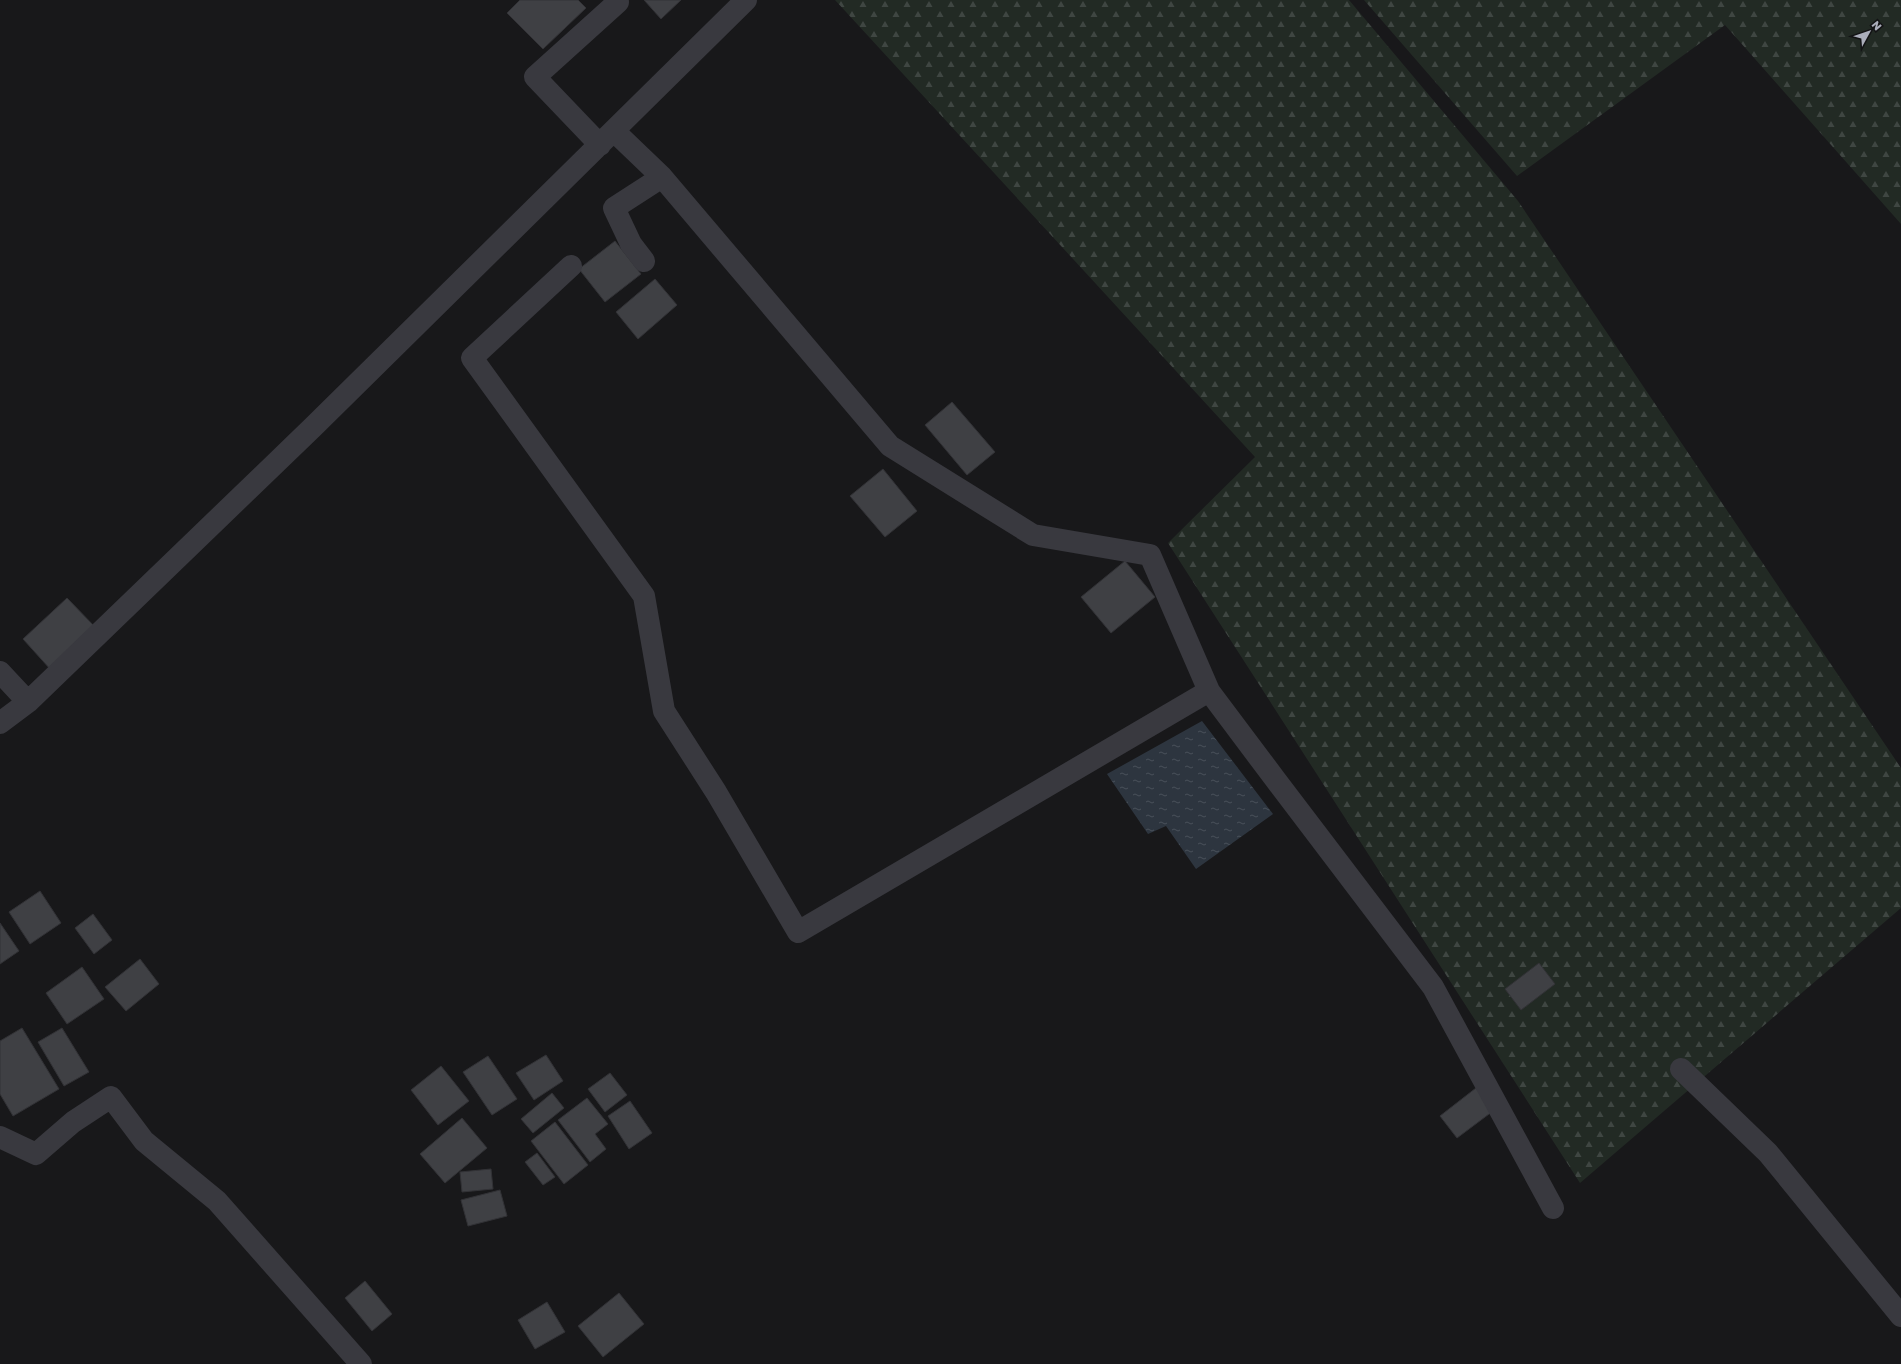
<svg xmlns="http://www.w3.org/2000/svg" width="1901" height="1364" font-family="'Golos Text',sans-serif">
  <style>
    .forest { fill: url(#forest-firs) }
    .water { fill: url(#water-ripples) }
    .building { fill: #3f4044; stroke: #323236 }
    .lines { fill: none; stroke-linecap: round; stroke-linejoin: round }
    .street { stroke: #39393f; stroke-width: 22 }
  </style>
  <defs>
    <pattern id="forest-firs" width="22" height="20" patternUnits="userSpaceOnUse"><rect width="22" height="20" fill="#222a24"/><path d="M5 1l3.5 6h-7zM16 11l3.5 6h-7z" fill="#3f4642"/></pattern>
    <pattern id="water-ripples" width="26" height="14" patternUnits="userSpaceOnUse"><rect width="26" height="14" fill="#2d353f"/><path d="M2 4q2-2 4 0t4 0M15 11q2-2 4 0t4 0" fill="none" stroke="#495059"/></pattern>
  </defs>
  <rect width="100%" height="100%" fill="#18181a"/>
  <path class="forest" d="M835,0H1349L1518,201L1901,768V908L1580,1183L1168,543L1255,457Z
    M1364,0H1901V224L1725,25L1517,176Z"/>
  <path class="water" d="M1202,721L1273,814L1196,869L1166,826L1148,834L1107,774Z"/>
  <path class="building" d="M520,0H578L586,8L543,49L507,13Z
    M644,0H681L661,19Z
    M615,241L641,274L605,302L579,269Z
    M655,279L677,305L638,339L616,312Z
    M952,402L995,452L967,475L925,425Z
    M883,469L917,511L885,537L850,496Z
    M1125,561L1155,597L1111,633L1081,597Z
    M67,598L96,628L51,670L23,639Z
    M40,891L61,923L30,944L9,912Z
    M93,914L112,940L94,954L75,928Z
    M0,923L19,951L0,964Z
    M140,959L159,984L126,1011L105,987Z
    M1539,963L1555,984L1521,1010L1505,989Z
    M82,967L104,999L67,1024L46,993Z
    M22,1028L59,1089L13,1116L0,1094V1041Z
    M62,1028L89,1072L64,1086L38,1042Z
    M546,1055L563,1081L534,1100L516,1073Z
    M488,1056L517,1099L492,1115L463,1072Z
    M441,1066L469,1101L438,1125L411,1090Z
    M610,1073L627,1095L605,1112L588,1089Z
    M1476,1088L1493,1111L1457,1138L1440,1116Z
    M552,1093L564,1108L533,1133L521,1119Z
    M587,1098L608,1124L595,1134L606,1149L590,1162L558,1120Z
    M630,1101L652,1133L629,1149L608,1116Z
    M462,1118L487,1148L445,1183L420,1154Z
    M555,1122L588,1165L564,1184L531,1141Z
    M537,1153L555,1177L543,1185L525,1162Z
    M491,1169L493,1189L462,1192L460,1172Z
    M500,1190L507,1216L468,1226L461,1200Z
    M365,1281L392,1314L372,1331L345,1298Z
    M619,1293L644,1324L603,1357L578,1326Z
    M547,1302L565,1332L535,1349L518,1320Z"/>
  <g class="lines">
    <path class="street" d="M614,131L662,177L614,208L631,244L644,261
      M600,145L535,77L618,2
      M662,177L890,446L1033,535L1150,555L1209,691L1275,779L1433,987L1553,1208
      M571,266L472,358L644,596L664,711L716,792L798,932L1209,691
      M0,672L28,702
      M0,723L28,702L313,427L746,0
      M1681,1069L1768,1153L1901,1316
      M0,1137L36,1154L73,1122L111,1097L144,1141L217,1201L361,1364"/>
  </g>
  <g transform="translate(1869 32) rotate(50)" stroke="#131315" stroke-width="3" paint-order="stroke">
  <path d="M0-3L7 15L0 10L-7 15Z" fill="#aaadba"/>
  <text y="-6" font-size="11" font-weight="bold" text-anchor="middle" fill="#aaadba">N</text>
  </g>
</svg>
